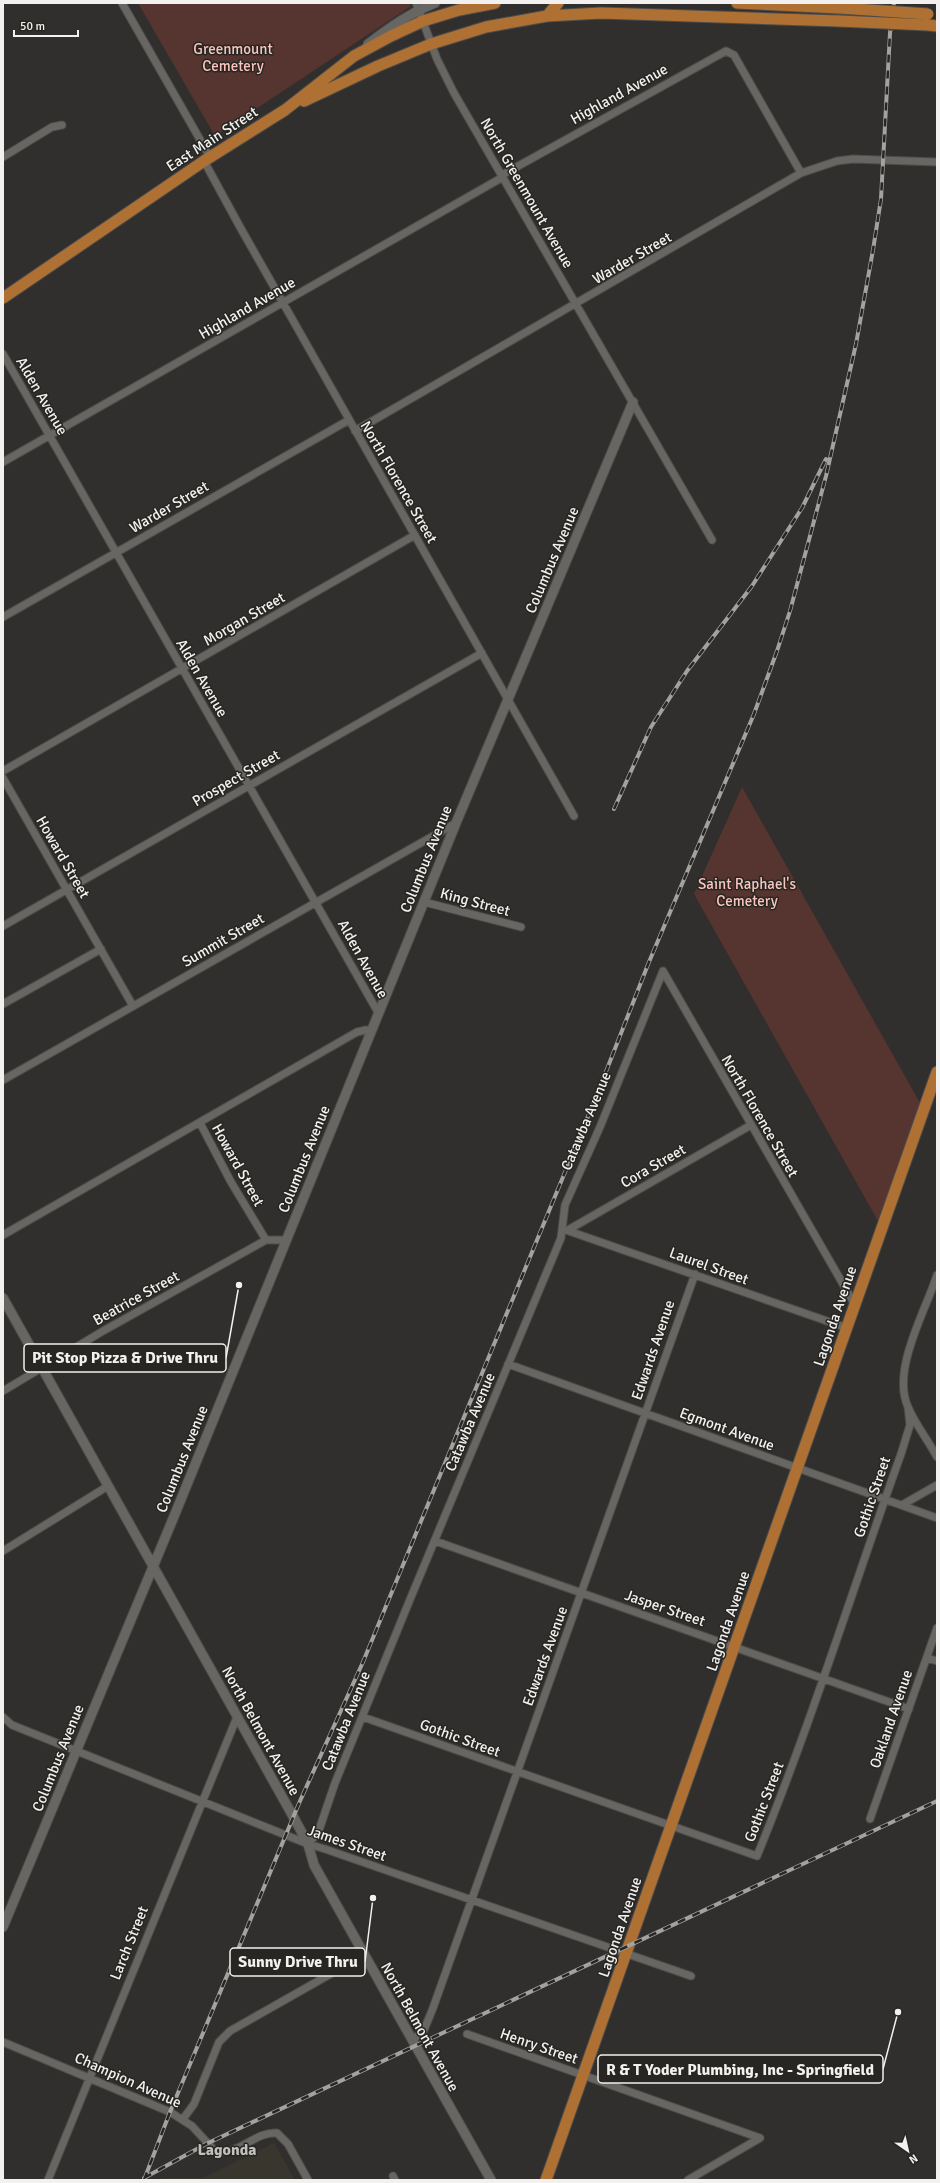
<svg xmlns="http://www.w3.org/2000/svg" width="940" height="2183" font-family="Signika,sans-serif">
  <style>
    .built { fill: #39362d }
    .green { fill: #563430 }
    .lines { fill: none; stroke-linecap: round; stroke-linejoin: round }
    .street-casing { stroke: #4d4c49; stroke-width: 9 }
    .secondary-casing { stroke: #4d4c49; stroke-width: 11 }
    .primary-casing { stroke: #4d4c49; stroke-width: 13 }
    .street { stroke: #676663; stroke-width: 7 }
    .secondary { stroke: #676663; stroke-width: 9 }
    .primary { stroke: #ae7133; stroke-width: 11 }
    .rail-casing { stroke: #a4a2a0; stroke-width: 4 }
    .rail { stroke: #272623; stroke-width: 2.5; stroke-dasharray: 8; stroke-linecap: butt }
    .primary-bridge-casing { stroke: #4d4c49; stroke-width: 13; stroke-linecap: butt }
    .primary-bridge { stroke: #ae7133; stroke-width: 11 }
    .labels { text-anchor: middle; stroke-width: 3; stroke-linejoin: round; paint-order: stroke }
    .park-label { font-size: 15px; fill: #fbc4bd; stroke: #272623 }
    .street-label { font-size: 15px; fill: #f2f1ef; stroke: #272623 }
    .neighbourhood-label { font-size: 16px; font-weight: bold; fill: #c2c1bd; stroke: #272623 }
    .leader { fill: none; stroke: #f2f1ef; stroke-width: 1.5 }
    .callout-dot { fill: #f2f1ef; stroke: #272623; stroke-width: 1.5 }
    .callout { fill: #272623; stroke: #f2f1ef; stroke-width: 1.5 }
    .callout-label { font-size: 16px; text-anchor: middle; font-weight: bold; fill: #f2f1ef }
  </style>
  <rect width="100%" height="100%" fill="#312f2d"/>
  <path class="built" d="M274,2143L295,2180H161L162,2178H203Z"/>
  <path class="green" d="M138,3H409L411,6L215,136Z
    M742,787L924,1110L882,1228L694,894Z"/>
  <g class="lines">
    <defs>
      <path id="street" d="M122,3L210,157
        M416,3L437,59L454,93L712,540
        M3,157L52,127L62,125
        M204,161L240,227L574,816
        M502,175L726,51L734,55L801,173
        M3,354L379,1014
        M355,431L801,173L837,161L853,159L937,162
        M3,462L503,177
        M3,617L349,420
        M3,771L415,535
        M3,778L133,1006
        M424,902L521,927
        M3,926L482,653
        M3,1004L101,949
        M3,1080L456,823
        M200,1123L231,1182L266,1240
        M563,1229L847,1328
        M568,1230L751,1125
        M3,1235L357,1032L366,1030L372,1031
        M937,1275C926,1310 891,1370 908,1407C915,1424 928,1440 937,1457
        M508,1364L937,1518
        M3,1391L103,1331L266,1240H286
        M902,1505L937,1485
        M435,1541L909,1709
        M3,1551L108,1486
        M927,1658L937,1661
        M3,1717L12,1725L308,1844L325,1849L691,1976
        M363,1717L757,1856C811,1724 853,1588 901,1454L910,1425L908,1407
        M870,1819L937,1628
        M308,1844L318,1833L335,1783L411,1597L561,1238L565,1205L600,1127L663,971L855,1305
        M467,2034L760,2138
        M412,2041L424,2030L433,2008L695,1274
        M3,2042L170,2112L192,2126L214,2150C238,2158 254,2131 277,2133L288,2144L308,2180
        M183,2119L194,2104L219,2042L230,2031L364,1955
        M393,2176L395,2180
        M48,2180L237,1717
        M688,2180L760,2138"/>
      <path id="secondary" d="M368,44C389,28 410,13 435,3
        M3,1298L294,1818L308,1844L314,1865L491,2180
        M3,1927L175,1514L456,823L633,402"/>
      <path id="primary" d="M737,3L840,8
        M547,16L558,3
        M928,25L937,26
        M304,101L378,66L431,44L486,27L547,16L601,13L839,21
        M3,298L204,161L285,110L354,56L391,36L423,21L459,10L495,3
        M546,2180L937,1072"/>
    </defs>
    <use href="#street" class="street-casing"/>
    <use href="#secondary" class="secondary-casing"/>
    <use href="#primary" class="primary-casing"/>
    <use href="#street" class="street"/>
    <use href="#secondary" class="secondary"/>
    <use href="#primary" class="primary"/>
    <defs>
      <path id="rail" d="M614,809L651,727L687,671L752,586L802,508L826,459
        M144,2178L206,2144L937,1801
        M144,2180L170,2112L300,1801L363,1662L596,1097L649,962L754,714L777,651L790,611L826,476L856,344L873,250L881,199L890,33L894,3"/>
    </defs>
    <use href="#rail" class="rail-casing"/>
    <use href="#rail" class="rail"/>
    <defs>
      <path id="primary-bridge" d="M840,8L928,14
        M839,21L928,25"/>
    </defs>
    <use href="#primary-bridge" class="primary-bridge-casing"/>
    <use href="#primary-bridge" class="primary-bridge"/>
  </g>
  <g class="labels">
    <g class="park-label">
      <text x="233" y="54">Greenmount<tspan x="233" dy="17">Cemetery</tspan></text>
      <text x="747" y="889">Saint Raphael's<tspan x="747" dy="17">Cemetery</tspan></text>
    </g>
    <g class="street-label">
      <text transform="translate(619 94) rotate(-29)" y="5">Highland Avenue</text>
      <text transform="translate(212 139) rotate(-33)" y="5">East Main Street</text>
      <text transform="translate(527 193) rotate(60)" y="5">North Greenmount Avenue</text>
      <text transform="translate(632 258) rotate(-30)" y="5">Warder Street</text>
      <text transform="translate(247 308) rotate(-30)" y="5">Highland Avenue</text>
      <text transform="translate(42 396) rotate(60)" y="5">Alden Avenue</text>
      <text transform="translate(399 482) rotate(60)" y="5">North Florence Street</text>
      <text transform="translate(169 507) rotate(-30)" y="5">Warder Street</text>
      <text transform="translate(552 560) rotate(-67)" y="5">Columbus Avenue</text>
      <text transform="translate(244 619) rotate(-30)" y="5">Morgan Street</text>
      <text transform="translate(202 678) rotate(60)" y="5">Alden Avenue</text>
      <text transform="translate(236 778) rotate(-30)" y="5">Prospect Street</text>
      <text transform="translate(63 857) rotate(60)" y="5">Howard Street</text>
      <text transform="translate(426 859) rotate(-68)" y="5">Columbus Avenue</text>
      <text transform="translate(475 902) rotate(15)" y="5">King Street</text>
      <text transform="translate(223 940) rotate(-30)" y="5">Summit Street</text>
      <text transform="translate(363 959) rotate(61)" y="5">Alden Avenue</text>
      <text transform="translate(760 1116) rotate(60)" y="5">North Florence Street</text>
      <text transform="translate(586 1121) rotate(-67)" y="5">Catawba Avenue</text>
      <text transform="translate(304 1159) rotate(-68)" y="5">Columbus Avenue</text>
      <text transform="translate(238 1165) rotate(61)" y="5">Howard Street</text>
      <text transform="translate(653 1166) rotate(-30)" y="5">Cora Street</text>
      <text transform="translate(709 1266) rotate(20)" y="5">Laurel Street</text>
      <text transform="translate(136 1298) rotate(-29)" y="5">Beatrice Street</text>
      <text transform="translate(835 1316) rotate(-71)" y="5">Lagonda Avenue</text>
      <text transform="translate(653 1350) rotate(-71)" y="5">Edwards Avenue</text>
      <text transform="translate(470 1422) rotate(-67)" y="5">Catawba Avenue</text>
      <text transform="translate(727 1429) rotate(20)" y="5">Egmont Avenue</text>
      <text transform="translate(182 1459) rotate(-68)" y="5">Columbus Avenue</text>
      <text transform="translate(872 1497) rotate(-71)" y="5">Gothic Street</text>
      <text transform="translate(665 1608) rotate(19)" y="5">Jasper Street</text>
      <text transform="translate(728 1621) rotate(-71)" y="5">Lagonda Avenue</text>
      <text transform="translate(545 1656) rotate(-70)" y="5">Edwards Avenue</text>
      <text transform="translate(891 1719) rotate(-71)" y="5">Oakland Avenue</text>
      <text transform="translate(346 1721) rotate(-68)" y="5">Catawba Avenue</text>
      <text transform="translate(261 1731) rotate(61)" y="5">North Belmont Avenue</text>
      <text transform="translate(460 1738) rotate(20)" y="5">Gothic Street</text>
      <text transform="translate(58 1758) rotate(-68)" y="5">Columbus Avenue</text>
      <text transform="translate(764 1802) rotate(-69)" y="5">Gothic Street</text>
      <text transform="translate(347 1843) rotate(19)" y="5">James Street</text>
      <text transform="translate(620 1927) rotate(-71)" y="5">Lagonda Avenue</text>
      <text transform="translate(129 1943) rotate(-68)" y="5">Larch Street</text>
      <text transform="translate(420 2027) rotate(61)" y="5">North Belmont Avenue</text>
      <text transform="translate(539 2046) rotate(19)" y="5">Henry Street</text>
      <text transform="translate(128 2080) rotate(24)" y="5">Champion Avenue</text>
    </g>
    <g class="neighbourhood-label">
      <text x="227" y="2155">Lagonda</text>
    </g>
  </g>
  <path class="leader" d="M239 1285L226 1358M373 1898L365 1962M898 2012L883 2069"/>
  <g class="callout-dot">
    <circle cx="239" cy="1285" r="4"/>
    <circle cx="373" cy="1898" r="4"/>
    <circle cx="898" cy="2012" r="4"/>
  </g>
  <g class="callout">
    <rect x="24" y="1344" width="202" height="28" rx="4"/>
    <rect x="230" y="1948" width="135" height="28" rx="4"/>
    <rect x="598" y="2055" width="285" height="28" rx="4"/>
  </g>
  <g class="callout-label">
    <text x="125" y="1363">Pit Stop Pizza &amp; Drive Thru</text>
    <text x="298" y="1967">Sunny Drive Thru</text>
    <text x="740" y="2075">R &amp; T Yoder Plumbing, Inc - Springfield</text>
  </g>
  <rect width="940" height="2183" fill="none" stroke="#f2f1ef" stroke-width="8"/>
  <g transform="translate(908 2151) rotate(146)" stroke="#272623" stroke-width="3" paint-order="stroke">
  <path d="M0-3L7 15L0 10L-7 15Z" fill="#f2f1ef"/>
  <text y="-6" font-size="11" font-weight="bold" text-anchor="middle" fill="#f2f1ef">N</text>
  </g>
  <path d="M14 30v6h64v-6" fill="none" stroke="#f2f1ef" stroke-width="2"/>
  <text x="20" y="30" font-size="12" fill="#f2f1ef" stroke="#272623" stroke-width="3" paint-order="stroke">50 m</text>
</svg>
